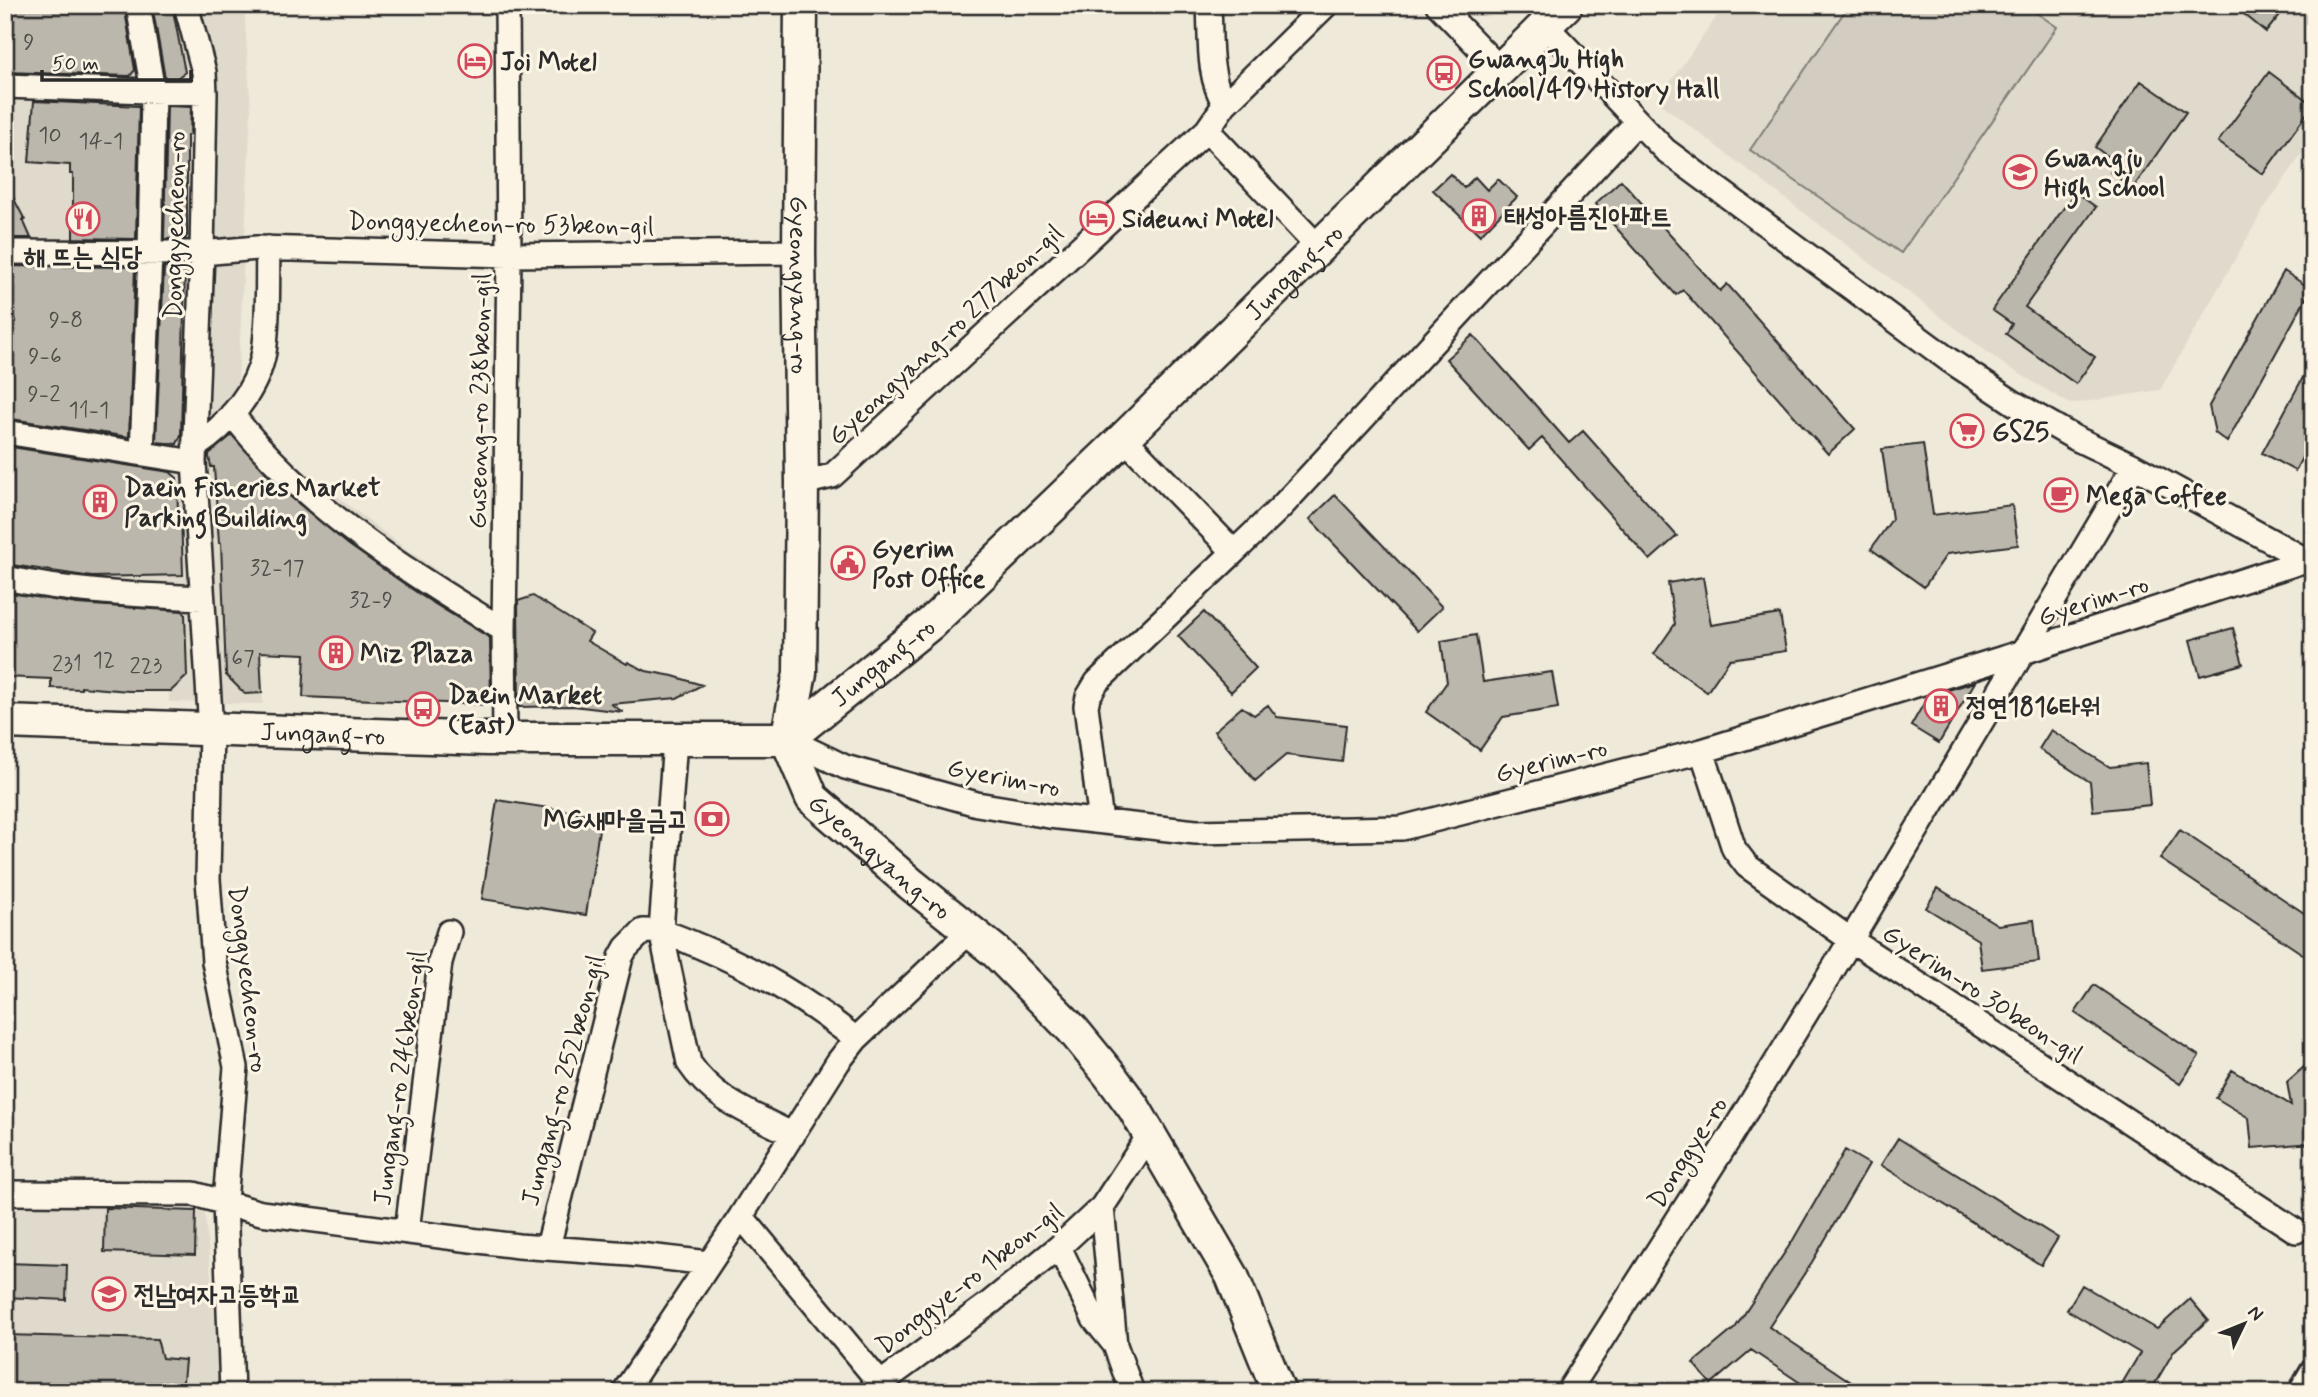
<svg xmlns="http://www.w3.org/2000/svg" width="2318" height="1397" font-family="Mynerve,'Poor Story',sans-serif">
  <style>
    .built { fill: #e0dacc }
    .green { fill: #d2cdc0; stroke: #7e7c76; stroke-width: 2 }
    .building { fill: #bcb7ac; stroke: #2b2b2b; stroke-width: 2 }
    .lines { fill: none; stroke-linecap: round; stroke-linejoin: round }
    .street-casing { stroke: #2b2b2b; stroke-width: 28 }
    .secondary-casing { stroke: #2b2b2b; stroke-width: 37 }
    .street { stroke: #fcf5e5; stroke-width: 23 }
    .secondary { stroke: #fcf5e5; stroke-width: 32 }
    .labels { text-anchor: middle; stroke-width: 6; stroke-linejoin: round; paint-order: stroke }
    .number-label { font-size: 23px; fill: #4f4e4b }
    .poi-label { font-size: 26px; font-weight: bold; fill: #2b2b2b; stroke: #fcf5e5; text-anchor: start }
    .street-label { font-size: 26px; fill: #2b2b2b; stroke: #fcf5e5 }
  </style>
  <rect width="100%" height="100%" fill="#efe9da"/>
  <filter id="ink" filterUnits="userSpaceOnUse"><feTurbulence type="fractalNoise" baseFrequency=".0143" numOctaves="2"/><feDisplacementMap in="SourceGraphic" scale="14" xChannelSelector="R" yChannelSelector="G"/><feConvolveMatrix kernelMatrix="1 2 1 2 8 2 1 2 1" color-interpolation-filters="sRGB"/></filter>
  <g filter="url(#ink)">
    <path class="built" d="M5,5H244L251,110L237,402L269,444L402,546L491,608L493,652L405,605L254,570L263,704L169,702L167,643L5,632Z
      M1725,5H2313V138L2265,207L2160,390L2070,404L2003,364L1657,101Z
      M5,1202L204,1206L222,1382L221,1392H5Z"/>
    <path class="green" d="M1849,5H2025L2057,27L1901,253L1750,150Z"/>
    <path class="building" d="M102,5H124L135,70L130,76L5,72V6L56,7V6Z
      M152,5H172L185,72L177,78H165Z
      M2233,5H2288L2266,32Z
      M2269,72L2313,105L2263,174L2218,142Z
      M2141,81L2186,112L2133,188L2110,172L2116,163L2095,147Z
      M34,101L139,106L136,239L73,238V174H70V165L29,162Z
      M167,106L191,107L190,135H187V236L185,239H164Z
      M1450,174L1464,188L1475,177L1487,190L1498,179L1517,197L1480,235L1433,190Z
      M1621,180L1720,291L1727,284L1855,429L1828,454L1683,290L1676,295L1595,204Z
      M5,182L25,220H23L31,238H5Z
      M2075,192L2096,207L2025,307L2095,357L2076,384L2006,334L2012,324L1992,310Z
      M5,266L135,267L129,437L5,418V323L16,322Z
      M164,267L185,269L181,435L177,444L156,442Z
      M2284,271L2311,289L2227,442L2215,433L2209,406Z
      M1473,335L1569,443L1583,431L1677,536L1650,560L1542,438L1529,450L1446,359Z
      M2313,359V437L2295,471L2262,453Z
      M232,435L281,489L349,545L422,596L490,638L491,705L303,697L305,654L260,652L262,693L245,694L226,675L221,543H219L214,467H211L209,457V454Z
      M1923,444L1933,515L2012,505L2018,545L1947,554L1924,587L1871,549L1892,519L1882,449Z
      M5,446L170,472L177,478L178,513H181L183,575L92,577L5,564Z
      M1335,495L1442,607L1417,631L1310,519Z
      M1703,577L1711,625L1780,614L1786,651L1730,659L1707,692L1654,654L1675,624L1668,583Z
      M5,592L77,604L183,611L185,614L187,676L171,691H129L81,687V689L51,688V679L5,677Z
      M533,596L592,633L587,641L627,664L628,662L646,671L673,676L702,685L677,698L611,704L623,712L573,706L519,707L518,601Z
      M1204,612L1256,668L1231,692L1178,636Z
      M2233,628L2243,664L2200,676L2190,640Z
      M1476,635L1483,682L1552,672L1558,708L1503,717L1480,750L1426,712L1447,682L1441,641Z
      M1975,682L1939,743L1911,726L1928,696Z
      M1268,705L1277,717L1346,725L1342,762L1286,755L1255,781L1214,731L1242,707L1254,715Z
      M2051,730L2110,767L2146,763L2150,805L2093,811L2090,782L2039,749Z
      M497,800L601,816L586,915L482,899Z
      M2180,830L2313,919V961L2160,859Z
      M1938,888L1998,925L2034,920L2039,962L1982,969L1978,940L1926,908Z
      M2094,985L2199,1056L2180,1084L2075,1013Z
      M2313,1059V1100L2310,1102L2313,1143L2252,1148L2249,1118L2216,1098L2232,1070L2291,1105L2287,1082Z
      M1898,1138L2058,1238L2041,1265L1881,1165Z
      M1845,1150L1869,1164L1812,1262L1769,1327L1866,1392H1814L1751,1350L1711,1384L1693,1363L1735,1328L1793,1240Z
      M105,1208L196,1211L195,1255L104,1252Z
      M5,1263L67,1265L66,1300L5,1297Z
      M2082,1285L2157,1329L2190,1299L2208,1320L2174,1351L2150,1392H2117L2140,1353L2067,1310Z
      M5,1335L157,1339L162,1358L185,1360L182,1392H5Z"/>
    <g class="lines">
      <defs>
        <path id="street" d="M138,5L153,91L150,254L142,453
          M186,5L204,72L205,93L202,253L194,462L211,730L208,879L214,962L236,1067L225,1202L232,1392
          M1209,5C1211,37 1207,77 1225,104
          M1438,5L1500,69
          M1545,25L1665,150L1949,360L2014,403L2075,438L2134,466L2306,560
          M5,86L205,93
          M1207,130L1318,247
          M5,252L202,253L257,248L509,255L799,252
          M232,414C303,506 405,571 504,630
          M5,432L194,462
          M195,447C227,426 257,391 264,352C269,319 267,282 268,248
          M802,483L832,476L1207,130L1225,104L1326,5
          M1234,552L1281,507L1637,122
          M5,578C70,592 136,595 202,598
          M505,739L504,630L509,255L507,5
          M787,739L845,767L977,804L1049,816L1196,832L1402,828L1702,751L2023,652L2306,560L2313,563
          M675,740L661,931L689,1063C715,1102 754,1114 793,1135
          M1702,751L1734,849L1747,866L1851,940L2296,1231
          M1101,822L1086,706L1088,697L1097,682L1234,552L1124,438
          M5,1193L194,1194L261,1213L518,1246L630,1254L709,1263
          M741,1216L880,1383L884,1392
          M407,1231L440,962L449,932
          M548,1247L621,957L626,948L643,931C666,930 679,938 699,946C759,971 805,999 856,1039
          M1059,1247L1094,1319L1115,1345L1132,1392
          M1115,1345L1102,1207L1150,1134
          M624,1392L741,1216L838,1062L856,1039L971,930
          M869,1392L991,1302L1059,1247L1102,1207
          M1568,1392L1729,1139L1851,940L2134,466
          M2300,1392L2313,1370"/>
        <g id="secondary">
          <path id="s1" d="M801,5L799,252L802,483L800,673L787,739L812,798L911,884L996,952L1073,1030L1109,1074L1134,1108L1232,1276L1279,1392"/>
          <path id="s2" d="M5,722L487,739H787L931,623L1124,438L1566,5"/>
        </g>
      </defs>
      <use href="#street" class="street-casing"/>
      <use href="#secondary" class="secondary-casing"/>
      <use href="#street" class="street"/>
      <use href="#secondary" class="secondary"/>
    </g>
  </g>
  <defs>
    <symbol id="hotel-ring" viewBox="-11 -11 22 22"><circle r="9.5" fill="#fcf5e5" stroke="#d1495b" stroke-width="1.5"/><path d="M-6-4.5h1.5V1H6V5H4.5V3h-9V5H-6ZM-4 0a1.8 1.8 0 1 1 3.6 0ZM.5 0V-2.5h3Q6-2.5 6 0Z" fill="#d1495b"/></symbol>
    <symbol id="bus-ring" viewBox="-11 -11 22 22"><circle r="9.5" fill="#fcf5e5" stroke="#d1495b" stroke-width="1.5"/><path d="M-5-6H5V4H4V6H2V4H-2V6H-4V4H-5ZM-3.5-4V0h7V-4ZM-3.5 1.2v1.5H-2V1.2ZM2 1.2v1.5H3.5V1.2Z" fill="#d1495b"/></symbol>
    <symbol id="school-ring" viewBox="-11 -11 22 22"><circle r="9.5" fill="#fcf5e5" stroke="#d1495b" stroke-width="1.5"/><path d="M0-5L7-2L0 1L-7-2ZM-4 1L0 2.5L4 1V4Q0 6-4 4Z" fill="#d1495b"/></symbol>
    <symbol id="building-ring" viewBox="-11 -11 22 22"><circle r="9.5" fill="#fcf5e5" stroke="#d1495b" stroke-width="1.5"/><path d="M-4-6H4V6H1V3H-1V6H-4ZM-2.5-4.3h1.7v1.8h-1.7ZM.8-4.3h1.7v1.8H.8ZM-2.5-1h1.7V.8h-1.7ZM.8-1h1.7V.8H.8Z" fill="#d1495b"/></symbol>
    <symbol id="restaurant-ring" viewBox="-11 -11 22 22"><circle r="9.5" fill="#fcf5e5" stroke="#d1495b" stroke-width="1.5"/><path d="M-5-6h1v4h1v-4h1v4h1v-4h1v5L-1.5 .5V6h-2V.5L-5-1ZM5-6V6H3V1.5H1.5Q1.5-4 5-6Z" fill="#d1495b"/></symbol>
    <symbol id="supermarket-ring" viewBox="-11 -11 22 22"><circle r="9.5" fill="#fcf5e5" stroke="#d1495b" stroke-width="1.5"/><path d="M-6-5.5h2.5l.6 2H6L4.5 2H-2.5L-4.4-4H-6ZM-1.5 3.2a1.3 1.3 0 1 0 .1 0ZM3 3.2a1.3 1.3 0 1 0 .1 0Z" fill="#d1495b"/></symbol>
    <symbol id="cafe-ring" viewBox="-11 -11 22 22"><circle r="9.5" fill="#fcf5e5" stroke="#d1495b" stroke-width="1.5"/><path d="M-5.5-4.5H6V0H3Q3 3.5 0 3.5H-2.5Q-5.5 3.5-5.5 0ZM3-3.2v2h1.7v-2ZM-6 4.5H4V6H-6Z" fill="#d1495b"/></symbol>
    <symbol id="civic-ring" viewBox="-11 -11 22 22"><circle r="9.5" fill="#fcf5e5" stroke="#d1495b" stroke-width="1.5"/><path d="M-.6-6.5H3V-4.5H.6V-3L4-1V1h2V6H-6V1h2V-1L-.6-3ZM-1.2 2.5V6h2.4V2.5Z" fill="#d1495b"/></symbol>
    <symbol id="bank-ring" viewBox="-11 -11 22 22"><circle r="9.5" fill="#fcf5e5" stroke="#d1495b" stroke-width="1.5"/><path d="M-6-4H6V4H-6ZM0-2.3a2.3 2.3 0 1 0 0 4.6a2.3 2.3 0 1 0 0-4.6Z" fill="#d1495b"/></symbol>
  </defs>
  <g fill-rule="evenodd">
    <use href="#hotel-ring" x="456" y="42" width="38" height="38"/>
    <use href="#bus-ring" x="1425" y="54" width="38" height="38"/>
    <use href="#school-ring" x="2001" y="153" width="38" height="38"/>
    <use href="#building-ring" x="1460" y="197" width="38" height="38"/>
    <use href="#hotel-ring" x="1078" y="199" width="38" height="38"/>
    <use href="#restaurant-ring" x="64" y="200" width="38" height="38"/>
    <use href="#supermarket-ring" x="1948" y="412" width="38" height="38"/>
    <use href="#cafe-ring" x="2042" y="476" width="38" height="38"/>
    <use href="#building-ring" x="81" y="483" width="38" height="38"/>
    <use href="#civic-ring" x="829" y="544" width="38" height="38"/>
    <use href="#building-ring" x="317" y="634" width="38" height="38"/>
    <use href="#building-ring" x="1922" y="687" width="38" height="38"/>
    <use href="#bus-ring" x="404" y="690" width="38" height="38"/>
    <use href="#bank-ring" x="693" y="800" width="38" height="38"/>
    <use href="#school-ring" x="90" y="1275" width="38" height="38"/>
  </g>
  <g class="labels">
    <g class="number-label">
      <text x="29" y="49">9</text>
      <text x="50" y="142">10</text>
      <text x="101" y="148">14-1</text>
      <text x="66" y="327">9-8</text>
      <text x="45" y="363">9-6</text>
      <text x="44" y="401">9-2</text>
      <text x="89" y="417">11-1</text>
      <text x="277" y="575">32-17</text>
      <text x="371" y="607">32-9</text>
      <text x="243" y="665">67</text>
      <text x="104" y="667">12</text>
      <text x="67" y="671">231</text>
      <text x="146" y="673">223</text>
    </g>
    <g class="poi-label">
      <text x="1468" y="67">GwangJu High<tspan x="1468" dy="30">School/419 History Hall</tspan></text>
      <text x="500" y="70">Joi Motel</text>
      <text x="2044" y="166">Gwangju<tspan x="2044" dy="30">High School</tspan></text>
      <text x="1504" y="225">태성아름진아파트</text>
      <text x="1122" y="227">Sideuni Motel</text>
      <text x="83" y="265" text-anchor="middle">해 뜨는 식당</text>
      <text x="1992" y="440">GS25</text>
      <text x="124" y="496">Daein Fisheries Market<tspan x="124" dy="30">Parking Building</tspan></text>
      <text x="2086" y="504">Mega Coffee</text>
      <text x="872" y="557">Gyerim<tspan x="872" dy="30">Post Office</tspan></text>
      <text x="360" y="662">Miz Plaza</text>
      <text x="448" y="703">Daein Market<tspan x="448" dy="30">(East)</tspan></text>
      <text x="1966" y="715">정연1816타워</text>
      <text x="688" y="828" text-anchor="end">MG새마을금고</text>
      <text x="134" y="1303">전남여자고등학교</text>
    </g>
    <g class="street-label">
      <text transform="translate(501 223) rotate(1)" y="9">Donggyecheon-ro 53beon-gil</text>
      <text transform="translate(174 225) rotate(-89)" y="9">Donggyecheon-ro</text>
      <text dy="9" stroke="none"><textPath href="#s2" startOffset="1472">Jungang-ro</textPath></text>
      <text dy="9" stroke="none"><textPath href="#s1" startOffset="280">Gyeongyang-ro</textPath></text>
      <text transform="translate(945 334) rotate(-43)" y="9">Gyeongyang-ro 277beon-gil</text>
      <text transform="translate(479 401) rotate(-89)" y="9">Guseong-ro 238beon-gil</text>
      <text transform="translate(2093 600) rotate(-18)" y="9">Gyerim-ro</text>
      <text dy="9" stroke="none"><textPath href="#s2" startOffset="905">Jungang-ro</textPath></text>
      <text dy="9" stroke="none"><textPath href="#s2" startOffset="318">Jungang-ro</textPath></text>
      <text transform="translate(1551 760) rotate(-14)" y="9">Gyerim-ro</text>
      <text transform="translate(1004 777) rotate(11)" y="9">Gyerim-ro</text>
      <text dy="9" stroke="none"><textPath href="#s1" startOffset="889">Gyeongyang-ro</textPath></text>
      <text transform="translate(249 979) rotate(83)" y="9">Donggyecheon-ro</text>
      <text transform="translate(1983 993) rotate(33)" y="9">Gyerim-ro 30beon-gil</text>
      <text transform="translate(399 1078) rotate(-82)" y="9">Jungang-ro 246beon-gil</text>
      <text transform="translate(562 1080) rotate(-75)" y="9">Jungang-ro 252beon-gil</text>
      <text transform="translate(1687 1152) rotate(-58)" y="9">Donggye-ro</text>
      <text transform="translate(969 1278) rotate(-38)" y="9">Donggye-ro 1beon-gil</text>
    </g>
  </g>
  <rect width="2318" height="1397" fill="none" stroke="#fcf5e5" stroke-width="28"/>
  <rect x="14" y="14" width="2290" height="1369" fill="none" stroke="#2b2b2b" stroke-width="2.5" filter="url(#ink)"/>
  <g transform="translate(2244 1324) rotate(47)" stroke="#fcf5e5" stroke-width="5" paint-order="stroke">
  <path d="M0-5L12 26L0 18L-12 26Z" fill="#2b2b2b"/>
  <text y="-10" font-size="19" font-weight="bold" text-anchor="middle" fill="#2b2b2b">N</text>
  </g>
  <path d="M42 70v10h149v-10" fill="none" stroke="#2b2b2b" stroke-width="3.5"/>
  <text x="52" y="70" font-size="21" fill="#2b2b2b" stroke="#fcf5e5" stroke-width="5" paint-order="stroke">50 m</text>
</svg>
